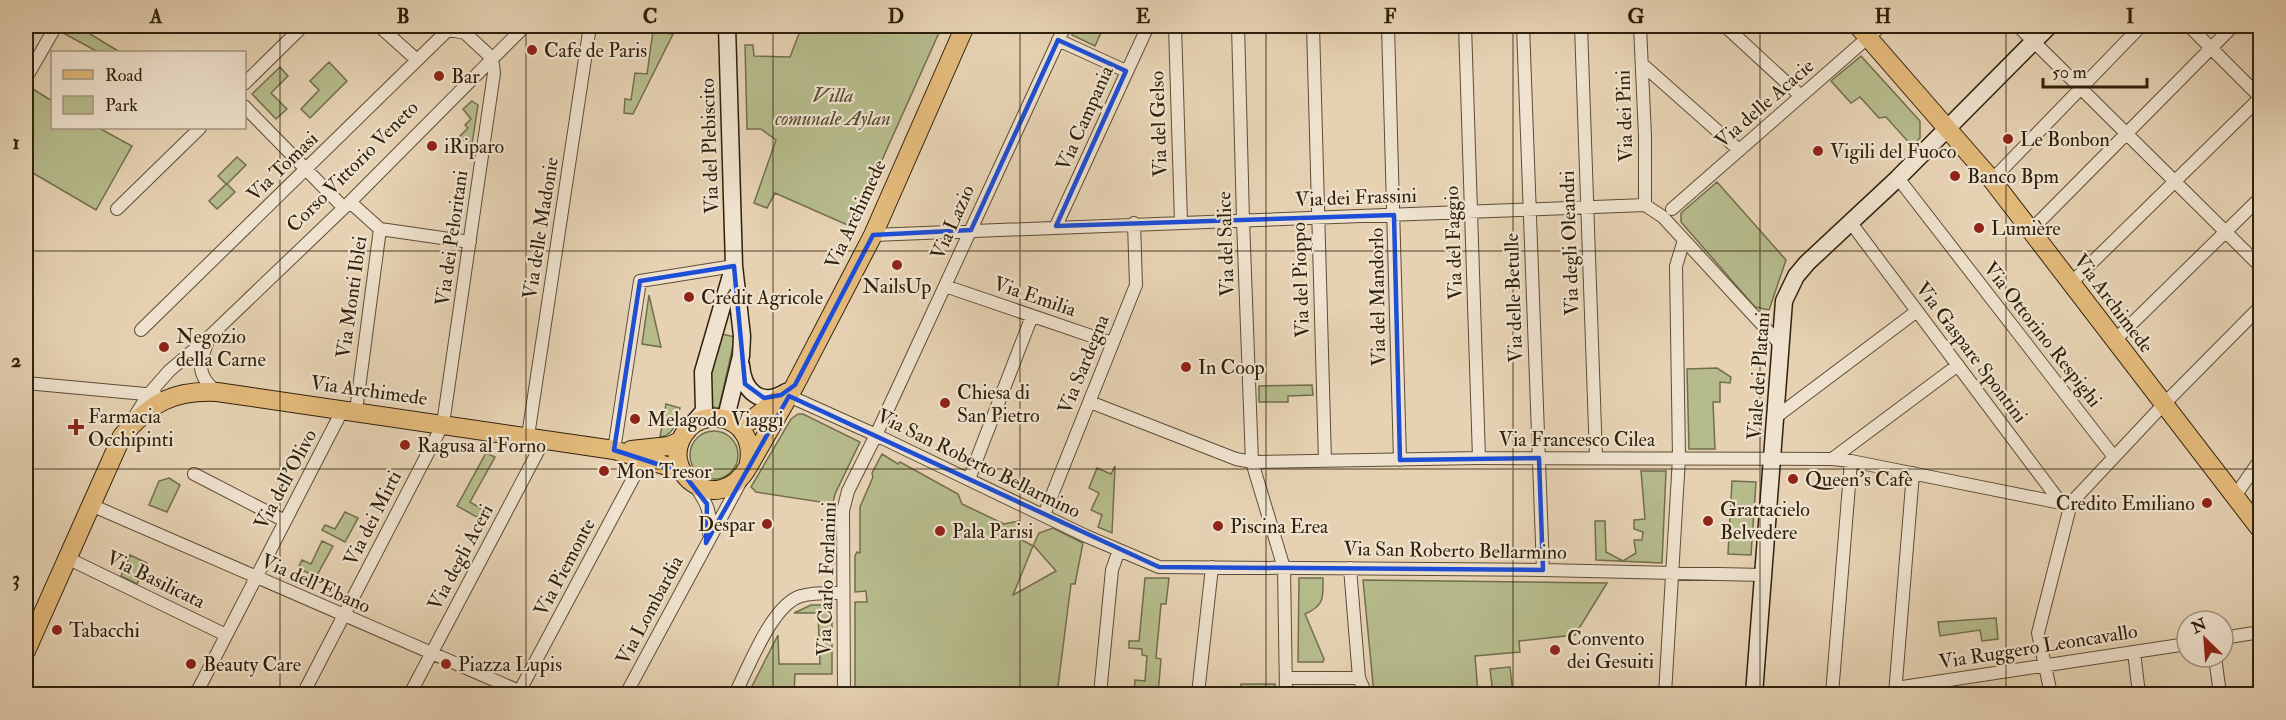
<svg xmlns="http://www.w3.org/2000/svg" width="2286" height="720" font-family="'IM FELL Double Pica',serif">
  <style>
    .green { fill: #b6bb8c; stroke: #726e4c; stroke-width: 1.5; fill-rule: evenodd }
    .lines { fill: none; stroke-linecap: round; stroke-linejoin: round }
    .street-casing { stroke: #5d4d35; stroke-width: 14 }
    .secondary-casing { stroke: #2f210b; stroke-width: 19 }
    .primary-casing { stroke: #2f210b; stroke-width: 20 }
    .street { stroke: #efe2ce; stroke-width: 12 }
    .secondary { stroke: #efe2ce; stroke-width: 16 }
    .primary { stroke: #e3b97a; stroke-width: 18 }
    .marked { fill: none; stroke: #1d4ed8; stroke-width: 4.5; stroke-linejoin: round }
    .grid { fill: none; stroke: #2f210b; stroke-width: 1.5; stroke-opacity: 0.55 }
    .poi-dot { fill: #8f2418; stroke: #efe2ce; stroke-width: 2 }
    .labels { text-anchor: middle; stroke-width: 4.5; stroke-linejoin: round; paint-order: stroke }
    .poi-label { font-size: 20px; fill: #2f210b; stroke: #efe2ce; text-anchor: start }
    .park-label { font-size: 20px; font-style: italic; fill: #51482b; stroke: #efe2ce }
    .street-label { font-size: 20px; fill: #2f210b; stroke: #efe2ce }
    .neatline { fill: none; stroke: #2f210b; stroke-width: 2 }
    .grid-label { font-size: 20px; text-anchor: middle; font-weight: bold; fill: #2f210b }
  </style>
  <rect width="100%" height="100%" fill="#e6d2b3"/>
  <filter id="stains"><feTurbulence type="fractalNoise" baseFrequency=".00333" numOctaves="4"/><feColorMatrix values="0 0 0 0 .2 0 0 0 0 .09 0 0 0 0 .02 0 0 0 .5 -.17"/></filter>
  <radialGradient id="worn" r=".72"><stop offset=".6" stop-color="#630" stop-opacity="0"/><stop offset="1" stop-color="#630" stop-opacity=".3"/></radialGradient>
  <path class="green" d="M71,26H87L85,31L120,52H98L65,34Z
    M802,26H942L852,227L775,193L767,208L754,203L776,140L761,129H747L745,45H753L754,56L790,57Z
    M1076,26H1104L1095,46L1072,35Z
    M653,31L673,34L633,114L624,113L625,99L631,100L635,73L647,74Z
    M1861,56L1920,121V138L1912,146L1886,117L1879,118L1860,97L1851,103L1831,81Z
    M329,62L347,81L310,118L301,109L319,90L310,81Z
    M280,67L288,76L271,93L287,109L276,119L252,94Z
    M33,89L52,101V128H99L132,146L96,210L26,169V102Z
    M472,101L478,105L472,144L458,138L468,128L465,125L471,119L463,109Z
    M237,157L246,165L227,184L235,192L217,209L209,201L226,184L218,176Z
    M1717,182L1786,260L1769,310L1755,307L1681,222V213Z
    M649,295L661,347L642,344Z
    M722,334L735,337L719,408L712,407L709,379Z
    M1717,368L1731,377L1730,383L1720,382V402H1713L1715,449H1689L1687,369Z
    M1312,385L1313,395L1288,396V402H1259V386Z
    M666,404L680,408C676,421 675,435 660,437Z
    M798,414H803L860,442L835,494L833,504L756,492L751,487L791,419Z
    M690 455a24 24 0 1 1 48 0a24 24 0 1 1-48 0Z
    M486,453L495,457L470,502L490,514L486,522L457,506Z
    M882,454L898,464L900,462L958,494L962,504L1004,524L1019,521L1020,539L1033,546L1039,533L1053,528L1083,543L1075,584H1071L1057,694H855V602H867L866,591L855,592V556L857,552L860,553V507L873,477L872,473ZM1034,546L1056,571L1013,595L1033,546Z
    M1115,466L1112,533L1098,527L1102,515L1091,510L1099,493L1089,488L1097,468L1111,474Z
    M1641,471H1666L1662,563L1596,560L1595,521H1605L1606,552L1623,561L1636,553L1634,540H1642L1643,532L1634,529V520L1645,519Z
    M169,478L180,485L167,512L149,505L159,481Z
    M1732,481L1756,482L1751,555L1728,554Z
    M345,512L358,518L345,542L322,530L325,525L335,529Z
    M322,541L333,546L316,577L298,568L302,560L311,564Z
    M130,555L147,563L137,584L121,576Z
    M1145,578H1169L1166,604H1161L1156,658L1161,659L1158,694H1134L1135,680L1145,681L1147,656L1142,655V649L1129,648V641H1139Z
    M1299,578H1323C1323,598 1325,605 1305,614L1324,659L1323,662H1298Z
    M1363,580L1607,583L1575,635L1519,641L1520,652L1475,656L1478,694H1374Z
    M811,605H832V674H795L794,694H748L778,635L779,664H820L818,613H794Z
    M1996,618L1998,639L1982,641L1980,630L1940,636L1938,622Z
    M1510,667L1513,694H1493L1490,669Z
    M1241,684H1275V694H1240Z"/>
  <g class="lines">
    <defs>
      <path id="street" d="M379,26L417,60
        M1175,26L1181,222
        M1238,26L1243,220L1252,462L1284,568L1286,694
        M1313,26L1325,461
        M1388,26L1400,460
        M1465,26L1479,458
        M1523,26L1543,570
        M1581,26L1596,458
        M1640,26L1645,136V205
        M1725,26L1801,96
        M2018,26L2260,266
        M2189,26L2260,97
        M1058,40L1126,71
        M1642,64L1739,150
        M26,78L56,26
        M244,84L303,26
        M244,106L344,208
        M1898,178L2114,457
        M1992,180L2141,26
        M350,202L380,229L356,411
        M117,209L200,128
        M1672,209L1881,26
        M1851,223L2061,503
        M1056,226L1148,26
        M380,229L470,242
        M2031,230L2233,26
        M873,235L1645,205L1663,217L1780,344
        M2071,283L2260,98
        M945,286L1112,343
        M141,330L449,29
        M209,338C200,361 194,374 217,392
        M2114,341L2260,198
        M26,383L156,395
        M789,396L876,435L1086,536L1159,567L1543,570L1763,575
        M1090,402L1236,459L1252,462L1479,458L1832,459L1851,461L2061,503H2071
        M136,414L149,394L169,371L209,337L350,202L525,26
        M1776,417L1917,311
        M528,436L590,26
        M614,450L640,281L734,266
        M1832,459L1958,365
        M194,474L285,521
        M969,479L1032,316
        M695,486C705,500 713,514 709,533
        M2235,496L2260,460
        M91,505L526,694
        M1044,515L1136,285L1134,223
        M67,558L226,635
        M1350,568L1359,678
        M2223,638L2260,632
        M2134,652L2139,694
        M2215,657L2220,694
        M1286,678H1359L1366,694
        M1896,688L2187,644
        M196,694L343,409
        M303,694L443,424L494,73L492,58L465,33L430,26
        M410,694L545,438
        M518,694L644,458
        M626,694L742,479
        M735,694C748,669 772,604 801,596C814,592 829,593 843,593
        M844,694L843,511L848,491L876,435L1065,26
        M1100,694L1112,570L1119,550
        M1198,694L1212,567
        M1665,694L1679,458L1676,266L1684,240
        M1832,694L1851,461
        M1895,694L1913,473
        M2051,694L2038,633L2071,503L2164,404L2260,307"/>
      <path id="secondary" d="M727,26L734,266L742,336L741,356L728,409L732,422
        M741,365C743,391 761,408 786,392
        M692,425L704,411L703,372L732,272
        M1754,694L1784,301L1796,276L1807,263L1898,178L2049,26"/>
      <path id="primary" d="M1858,26L1992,180L2260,529
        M736,425L750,421L785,394
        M631,450L669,446L680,441
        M748,467C754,445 744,421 719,418C708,417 697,420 689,428C651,468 717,521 748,467L795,385L873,235L965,26
        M26,651L122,436C151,403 172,390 217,392L614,450L670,467L682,472"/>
    </defs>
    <use href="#street" class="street-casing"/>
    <use href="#secondary" class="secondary-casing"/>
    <use href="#primary" class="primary-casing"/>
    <use href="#street" class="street"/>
    <use href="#secondary" class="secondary"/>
    <use href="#primary" class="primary"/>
  </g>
  <path class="marked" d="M1058,40L1126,71L1056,226L1394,215L1400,460L1539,458L1543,570L1159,567L789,396L706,543L707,504L682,472L614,450L640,281L734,266L745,384L764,398L781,395L795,385L873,235L971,230Z"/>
  <path class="grid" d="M280,26V694M526,26V694M773,26V694M1020,26V694M1266,26V694M1513,26V694M1760,26V694M2006,26V694M26,251H2260M26,469H2260"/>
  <g class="poi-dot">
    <circle cx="532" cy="50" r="6"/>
    <circle cx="439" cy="76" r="6"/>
    <circle cx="2008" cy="139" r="6"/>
    <circle cx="432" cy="146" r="6"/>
    <circle cx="1818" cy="151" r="6"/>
    <circle cx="1955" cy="176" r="6"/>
    <circle cx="1979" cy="228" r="6"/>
    <circle cx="897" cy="265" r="6"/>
    <circle cx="689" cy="297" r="6"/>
    <circle cx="164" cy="347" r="6"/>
    <circle cx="1186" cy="367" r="6"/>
    <circle cx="945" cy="403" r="6"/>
    <circle cx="635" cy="419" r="6"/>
    <path d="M73 418h6v6h6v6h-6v6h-6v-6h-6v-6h6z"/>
    <circle cx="405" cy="445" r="6"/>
    <circle cx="604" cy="471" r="6"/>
    <circle cx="1793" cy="479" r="6"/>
    <circle cx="2207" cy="503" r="6"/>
    <circle cx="1708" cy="521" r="6"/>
    <circle cx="767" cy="524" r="6"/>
    <circle cx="1218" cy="526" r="6"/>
    <circle cx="940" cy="531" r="6"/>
    <circle cx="57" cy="630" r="6"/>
    <circle cx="1555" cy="650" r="6"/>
    <circle cx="191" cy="664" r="6"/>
    <circle cx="446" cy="664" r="6"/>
  </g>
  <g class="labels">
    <g class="poi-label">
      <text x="544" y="57">Cafe de Paris</text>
      <text x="451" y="83">Bar</text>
      <text x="2020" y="146">Le Bonbon</text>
      <text x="444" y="153">iRiparo</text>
      <text x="1830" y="158">Vigili del Fuoco</text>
      <text x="1967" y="183">Banco Bpm</text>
      <text x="1991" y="235">Lumière</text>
      <text x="897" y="293" text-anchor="middle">NailsUp</text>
      <text x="701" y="304">Crédit Agricole</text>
      <text x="176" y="343">Negozio<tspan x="176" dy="23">della Carne</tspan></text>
      <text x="1198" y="374">In Coop</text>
      <text x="957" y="399">Chiesa di<tspan x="957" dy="23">San Pietro</tspan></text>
      <text x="88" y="423">Farmacia<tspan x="88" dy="23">Occhipinti</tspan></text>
      <text x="647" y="426">Melagodo Viaggi</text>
      <text x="417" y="452">Ragusa al Forno</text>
      <text x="616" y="478">Mon Tresor</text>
      <text x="1805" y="486">Queen's Cafè</text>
      <text x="2195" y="510" text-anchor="end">Credito Emiliano</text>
      <text x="1720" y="516">Grattacielo<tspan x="1720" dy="23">Belvedere</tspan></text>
      <text x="755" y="531" text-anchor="end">Despar</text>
      <text x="1230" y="533">Piscina Erea</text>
      <text x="952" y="538">Pala Parisi</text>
      <text x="69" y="637">Tabacchi</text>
      <text x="1567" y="645">Convento<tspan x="1567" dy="23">dei Gesuiti</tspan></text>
      <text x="203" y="671">Beauty Care</text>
      <text x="458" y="671">Piazza Lupis</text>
    </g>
    <g class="park-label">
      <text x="833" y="102">Villa<tspan x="833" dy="23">comunale Aylan</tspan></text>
    </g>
    <g class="street-label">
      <text transform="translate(1764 103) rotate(-41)" y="7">Via delle Acacie</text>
      <text transform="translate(1624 116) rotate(-92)" y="7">Via dei Pini</text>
      <text transform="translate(1084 118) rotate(-66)" y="7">Via Campania</text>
      <text transform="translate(1158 124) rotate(-92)" y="7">Via del Gelso</text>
      <text transform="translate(709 146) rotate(-92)" y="7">Via del Plebiscito</text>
      <text transform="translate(282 166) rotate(-44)" y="7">Via Tomasi</text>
      <text transform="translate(352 166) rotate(-45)" y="7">Corso Vittorio Veneto</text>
      <text transform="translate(1356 197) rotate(-2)" y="7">Via dei Frassini</text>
      <text transform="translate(855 214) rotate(-65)" y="7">Via Archimede</text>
      <text transform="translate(952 222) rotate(-66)" y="7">Via Lazio</text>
      <text transform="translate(540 228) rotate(-81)" y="7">Via delle Madonie</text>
      <text transform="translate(451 238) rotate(-82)" y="7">Via dei Peloritani</text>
      <text transform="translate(1453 243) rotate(-92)" y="7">Via del Faggio</text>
      <text transform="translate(1569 243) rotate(-92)" y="7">Via degli Oleandri</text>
      <text transform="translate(1225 244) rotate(-92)" y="7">Via del Salice</text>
      <text transform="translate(1300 280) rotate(-92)" y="7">Via del Pioppo</text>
      <text transform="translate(1035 296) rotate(19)" y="7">Via Emilia</text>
      <text transform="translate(351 297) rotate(-82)" y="7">Via Monti Iblei</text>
      <text transform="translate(1377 297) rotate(-91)" y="7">Via del Mandorlo</text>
      <text transform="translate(1513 298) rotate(-92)" y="7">Via delle Betulle</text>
      <text transform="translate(2114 303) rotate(53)" y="7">Via Archimede</text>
      <text transform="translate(2043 334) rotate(52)" y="7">Via Ottorino Respighi</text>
      <text transform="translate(1972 352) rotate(53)" y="7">Via Gaspare Spontini</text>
      <text transform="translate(1083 364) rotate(-68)" y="7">Via Sardegna</text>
      <text transform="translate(1758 376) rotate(-86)" y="7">Viale dei Platani</text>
      <text transform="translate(369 390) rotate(8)" y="7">Via Archimede</text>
      <text x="1577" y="446">Via Francesco Cilea</text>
      <text transform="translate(979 463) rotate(26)" y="7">Via San Roberto Bellarmino</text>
      <text transform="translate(285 479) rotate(-62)" y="7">Via dell'Olivo</text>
      <text transform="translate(372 518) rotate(-63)" y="7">Via dei Mirti</text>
      <text transform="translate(1455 550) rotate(1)" y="7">Via San Roberto Bellarmino</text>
      <text transform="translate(460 557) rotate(-62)" y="7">Via degli Aceri</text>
      <text transform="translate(564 567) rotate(-62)" y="7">Via Piemonte</text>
      <text transform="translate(156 579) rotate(26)" y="7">Via Basilicata</text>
      <text transform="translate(826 579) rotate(-88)" y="7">Via Carlo Forlanini</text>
      <text transform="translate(316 583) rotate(24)" y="7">Via dell'Ebano</text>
      <text transform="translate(649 610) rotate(-62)" y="7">Via Lombardia</text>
      <text transform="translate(2038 646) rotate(-9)" y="7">Via Ruggero Leoncavallo</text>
    </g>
  </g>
  <rect width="2286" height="720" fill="none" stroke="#e6d2b3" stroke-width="66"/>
  <rect x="51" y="51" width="195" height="78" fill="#efe2ce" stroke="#a29580" stroke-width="1.5"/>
  <rect x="63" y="70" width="30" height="9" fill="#e3b97a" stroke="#a29580" stroke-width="1.5"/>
  <text x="105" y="81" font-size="18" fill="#2f210b">Road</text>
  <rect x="63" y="96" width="30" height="18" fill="#b6bb8c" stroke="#a29580" stroke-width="1.5"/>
  <text x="105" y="111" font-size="18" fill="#2f210b">Park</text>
  <g transform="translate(2205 639) rotate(335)"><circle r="28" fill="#efe2ce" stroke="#a29580" stroke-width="1.5"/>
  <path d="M0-4.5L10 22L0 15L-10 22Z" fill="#8f2418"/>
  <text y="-9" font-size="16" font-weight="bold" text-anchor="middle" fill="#2f210b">N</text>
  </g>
  <path d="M2043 78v9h104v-9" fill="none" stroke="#2f210b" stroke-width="3"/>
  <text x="2052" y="78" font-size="18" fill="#2f210b" stroke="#efe2ce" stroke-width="4.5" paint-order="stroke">50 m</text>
  <rect x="33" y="33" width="2220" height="654" class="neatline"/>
  <g class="grid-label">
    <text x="156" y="23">A</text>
    <text x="403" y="23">B</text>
    <text x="650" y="23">C</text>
    <text x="896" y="23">D</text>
    <text x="1143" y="23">E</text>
    <text x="1390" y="23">F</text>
    <text x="1636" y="23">G</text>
    <text x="1883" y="23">H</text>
    <text x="2130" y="23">I</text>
    <text x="16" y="149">1</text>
    <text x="16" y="367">2</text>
    <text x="16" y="585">3</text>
  </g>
  <rect width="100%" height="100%" filter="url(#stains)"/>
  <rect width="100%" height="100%" fill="url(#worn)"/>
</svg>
